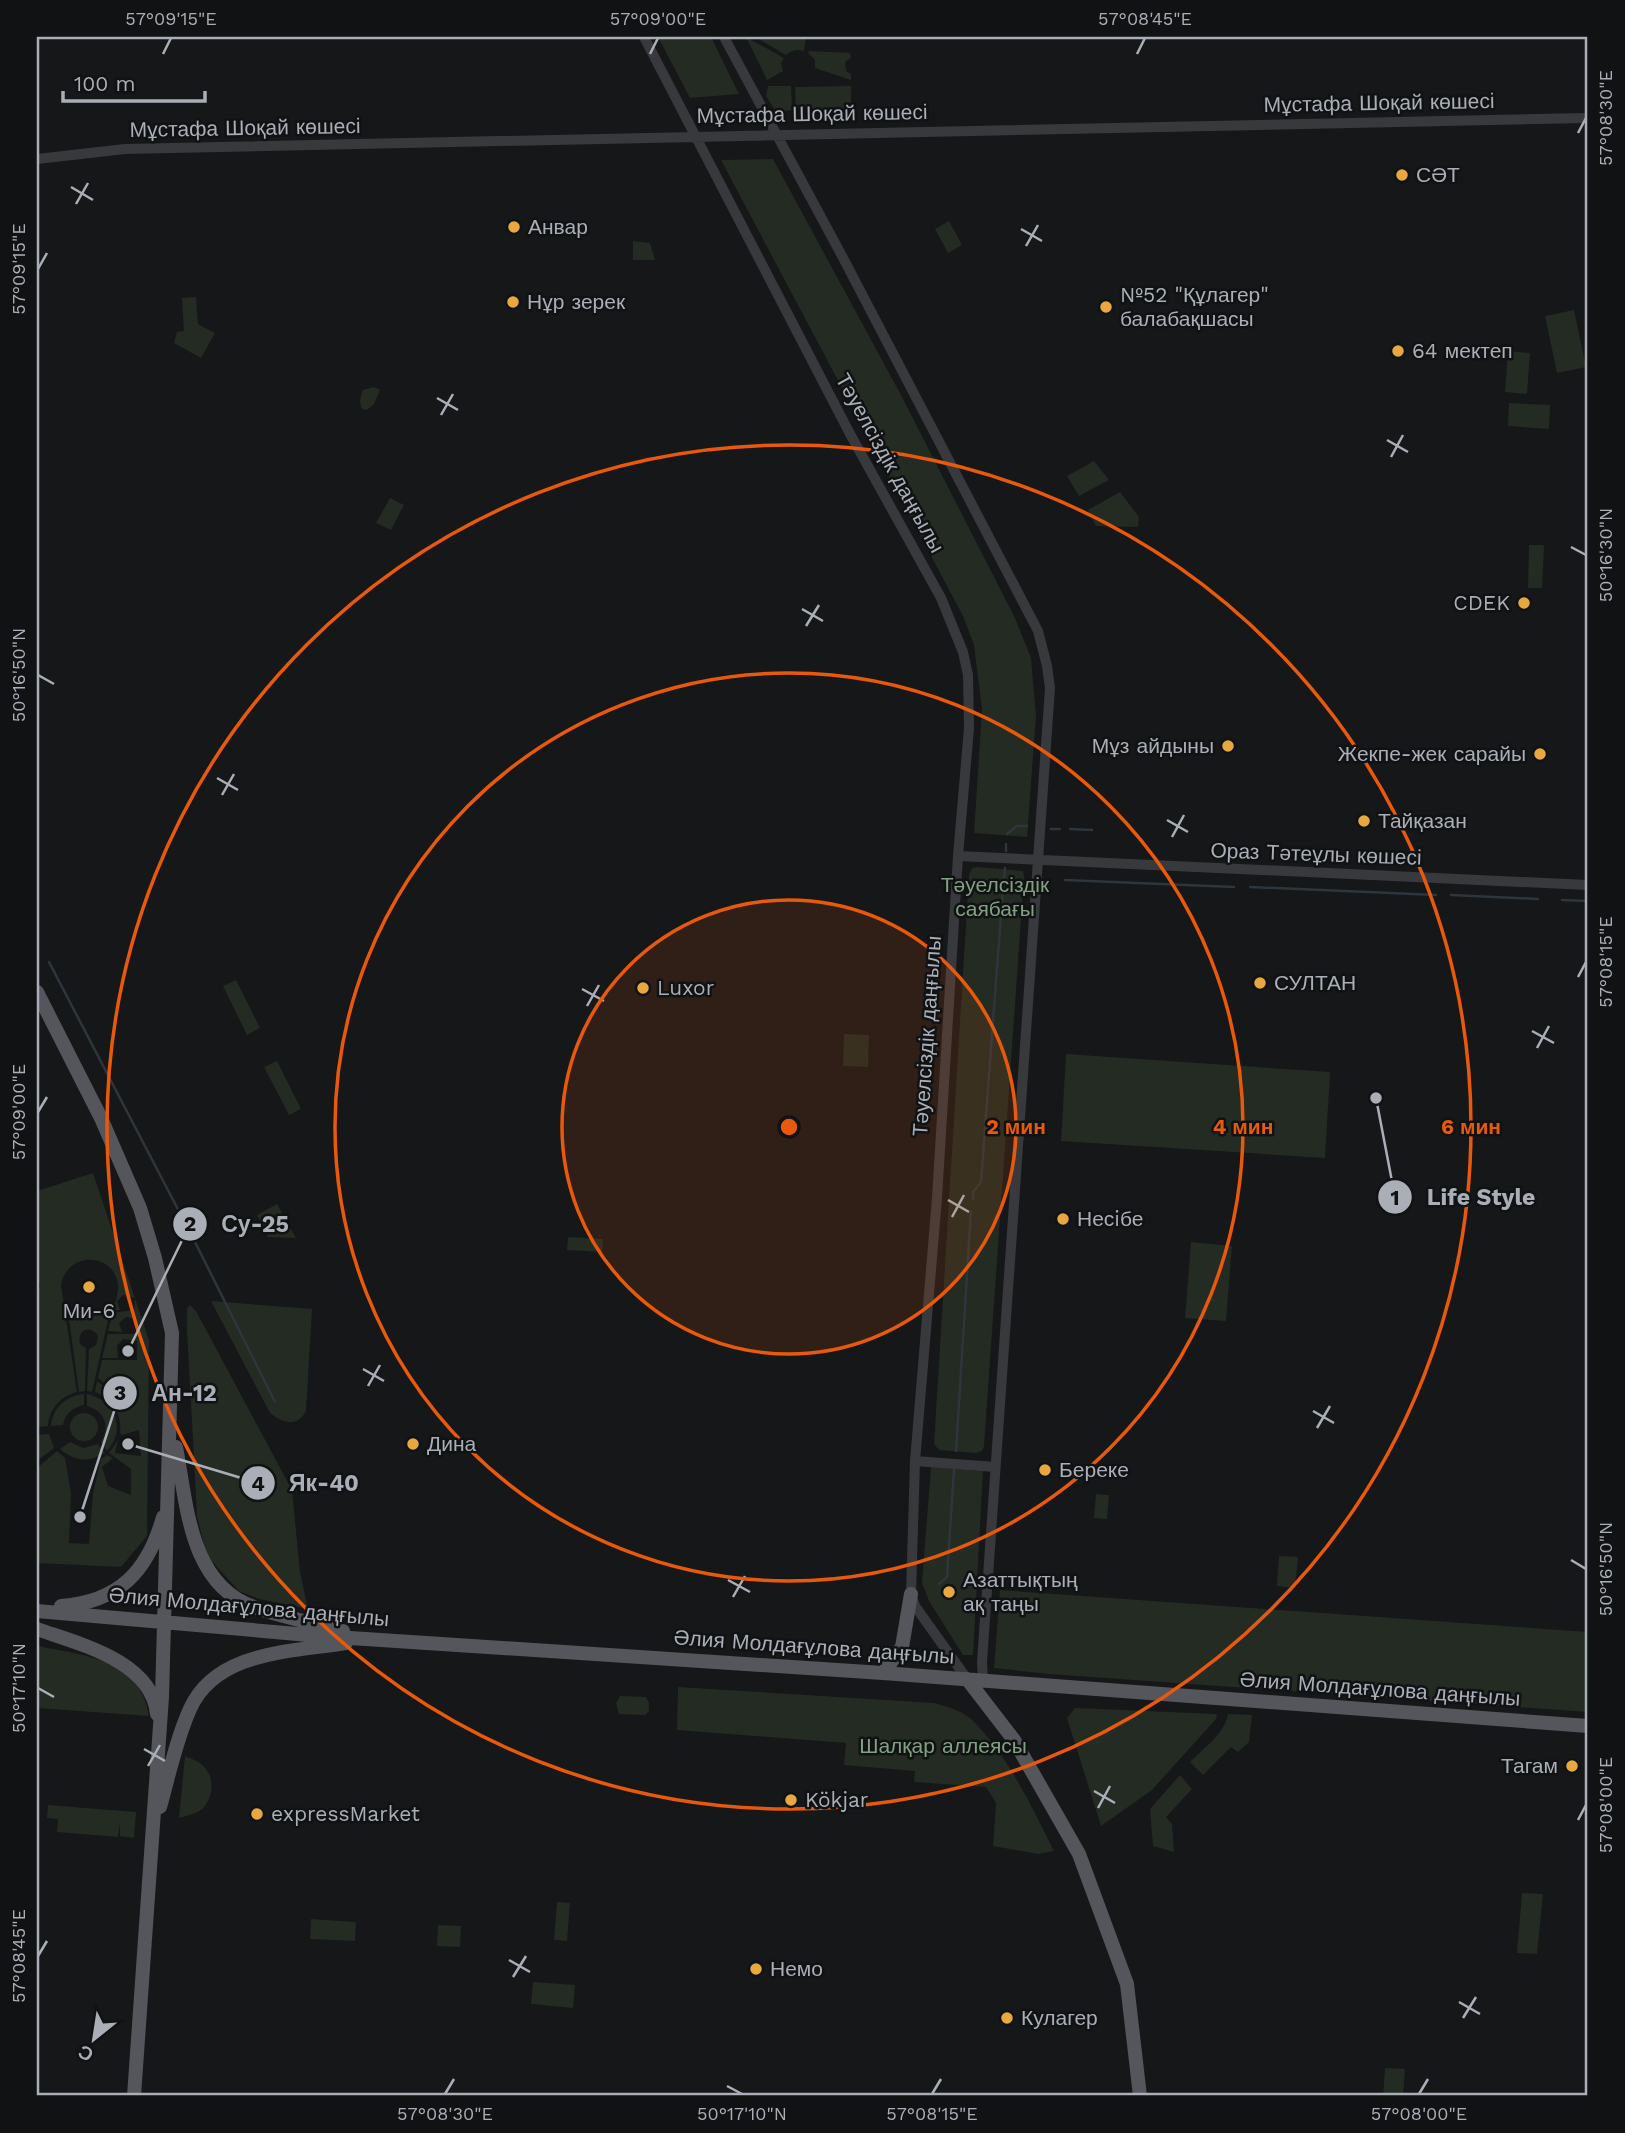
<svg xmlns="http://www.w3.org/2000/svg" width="1625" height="2133" font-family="'Work Sans',sans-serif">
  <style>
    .green { fill: #232b23 }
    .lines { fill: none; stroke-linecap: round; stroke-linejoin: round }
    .stream { stroke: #2d363c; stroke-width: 2.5 }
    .minor { stroke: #38393d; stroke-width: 10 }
    .major { stroke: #54565c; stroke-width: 14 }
    .ticks { fill: none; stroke: #a9aeb7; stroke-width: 2.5 }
    .ring { fill: none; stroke: #e8590c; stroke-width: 3.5 }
    .poi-dot { fill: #e7a93f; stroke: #111213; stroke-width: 2.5 }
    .labels { text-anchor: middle; stroke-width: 5; stroke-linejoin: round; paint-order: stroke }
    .street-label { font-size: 21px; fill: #a9aeb7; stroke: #111213 }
    .poi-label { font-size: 21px; fill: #a9aeb7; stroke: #111213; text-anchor: start }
    .park-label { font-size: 21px; fill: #81a182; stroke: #111213 }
    .centre { fill: #e8590c; stroke: #111213; stroke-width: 3.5 }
    .ring-label { font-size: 21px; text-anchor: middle; font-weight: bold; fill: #e8590c; stroke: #111213; stroke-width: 5; stroke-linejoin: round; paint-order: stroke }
    .leader { fill: none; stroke: #a9aeb7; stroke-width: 2.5 }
    .callout-dot { fill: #a9aeb7; stroke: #111213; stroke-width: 2.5 }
    .mark-label { font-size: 21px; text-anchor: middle; font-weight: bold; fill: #111 }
    .callout-label { font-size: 23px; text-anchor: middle; font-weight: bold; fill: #a9aeb7; stroke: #111213; stroke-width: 5; stroke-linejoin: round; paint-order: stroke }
    .neatline { fill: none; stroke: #a9aeb7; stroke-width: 2.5 }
    .ticks-label { font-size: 18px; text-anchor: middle; fill: #a9aeb7 }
  </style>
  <rect width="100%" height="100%" fill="#161718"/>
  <path class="green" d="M658,37H711L739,94L690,98Z
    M746,37L784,58L781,63L783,71L767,80Z
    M755,37H806L804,51C796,49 792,50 786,55Z
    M809,51L850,53L851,58L845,62L846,71L851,74V80L815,68V60L808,53Z
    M768,86H791L792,110L776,112L766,96Z
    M851,86V110H796L795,87Z
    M773,159L901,395L1015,618L1031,658L1036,716L1027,837L974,833L982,709L974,645L963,616L721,160Z
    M949,221L962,245L948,253L935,229Z
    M633,241L650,243L655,260H633Z
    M196,297L198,324L215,333L201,358L174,343L177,332L184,331L182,298Z
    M1574,310L1586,367L1557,373L1545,316Z
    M1508,351L1530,353L1527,394L1505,392Z
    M374,387L380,390L374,404L367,410L362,409C359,402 360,397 363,390Z
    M1509,403L1550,405L1549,429L1508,426Z
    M1094,461L1109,480L1079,496L1067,476Z
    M1120,492L1139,517L1138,527L1096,526L1088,510Z
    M390,498L404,505L391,530L376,523Z
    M1529,545H1544L1542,588H1528Z
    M977,867L1023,871L1024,876L984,1446L982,1451L976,1453L939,1450L934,1444L969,875L972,868Z
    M236,980L260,1028L247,1035L223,986Z
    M844,1034L869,1035L868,1067L843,1066Z
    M1066,1054L1330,1072L1325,1158L1061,1141Z
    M277,1061L301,1109L289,1115L264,1067Z
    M93,1173L149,1340L147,1536L121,1567L37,1563V1468L57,1451L65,1458L71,1493L69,1543L89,1544L93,1493L101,1459L107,1455L113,1458L102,1467L108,1486L131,1495V1469L109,1453L118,1440L115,1453L141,1456L139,1430L122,1435L120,1433C122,1414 113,1399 95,1392L97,1381L122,1399L135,1398L133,1385L118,1373L108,1386L98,1378L102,1360H137V1341L123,1339L117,1346L118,1358H102L108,1334H137L135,1319L126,1317L119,1323L122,1332L108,1331L112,1313L134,1310L135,1298L123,1295L117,1301L120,1310L113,1311C115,1302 119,1292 118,1284C112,1250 66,1253 61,1285L77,1392C61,1396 49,1409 48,1426L37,1427V1297L40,1285L37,1275V1191Z
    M277,1204L296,1238L268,1237L257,1215Z
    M568,1237L603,1239L602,1252L567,1250Z
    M1191,1242L1232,1246L1226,1321L1185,1318Z
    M211,1301L312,1309L306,1411C297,1428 283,1423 270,1413Z
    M67,1305C79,1320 97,1319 111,1307L92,1392L87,1391L89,1349L96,1345L98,1336C90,1324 77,1330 80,1344L86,1348L85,1391L79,1392Z
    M190,1305L196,1311L292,1490L300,1572L308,1609L259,1599L239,1591L207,1556L197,1516L187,1329V1308Z
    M84,1394V1405C73,1407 65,1414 63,1425L51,1426C53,1407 66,1396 84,1394Z
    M87,1394C115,1400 127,1429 107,1451L101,1442C110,1426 105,1411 87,1406Z
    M70 1427a14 14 0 1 1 28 0a14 14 0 1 1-28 0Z
    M49,1434L54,1448L37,1461V1435Z
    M70,1442L83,1448L98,1444L105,1453C89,1463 74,1461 60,1449Z
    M931,1467L983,1471L973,1655H963L929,1601L922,1583Z
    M1096,1494L1109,1495L1107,1519L1094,1518Z
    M1279,1556L1298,1557L1295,1588L1277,1586Z
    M1000,1590L1588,1632V1712L1049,1674L994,1668Z
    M37,1646C83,1655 141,1659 149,1716L37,1708Z
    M678,1687L935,1703C947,1707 960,1710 970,1718C1008,1754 1031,1806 1054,1851L1038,1854L993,1846L996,1803L986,1787L914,1782L915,1771L844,1765L846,1743L677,1730Z
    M620,1696L646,1697L649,1703V1711L645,1715L619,1714L616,1703Z
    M1075,1708L1217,1714L1216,1719L1152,1790L1101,1826L1067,1718Z
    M1228,1714L1252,1715L1249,1742L1238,1752L1231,1747L1203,1775L1190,1762C1204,1748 1225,1733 1228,1714Z
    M185,1756C192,1759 201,1762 205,1768C216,1779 212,1801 201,1810C195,1814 186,1816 179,1818Z
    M1180,1775L1192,1789L1166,1817L1172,1824L1174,1852L1153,1846L1150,1809Z
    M48,1805L136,1812L134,1838L120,1836V1823L118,1837L57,1832L58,1819L47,1818Z
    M1522,1893L1543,1894L1537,1954L1517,1953Z
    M557,1902L570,1903L567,1941L554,1940Z
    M311,1919L356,1922L355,1941L310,1939Z
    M438,1925L461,1926L460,1947L437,1946Z
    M533,1982L575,1985L573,2008L531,2004Z
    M1385,2068L1405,2069L1403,2096H1383Z"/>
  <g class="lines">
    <path class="stream" d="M1051,829H1060
      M1070,829L1092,830
      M1007,834L1017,826H1027
      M1006,851V844
      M1004,878L1005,868
      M1065,880L1234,887
      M1250,887L1436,895
      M1451,895L1538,899
      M1562,900L1588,901
      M49,962L195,1242L275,1402
      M973,1199V1192L981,1182L1003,888
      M956,1451L971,1211
      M939,1584L947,1577L954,1469"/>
    <path class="minor" d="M644,37L849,432L941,598L963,652L968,675L969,728L958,856L937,1198L915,1461L911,1594L915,1606L967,1679
      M724,37L841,254L1038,631L1047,666L1050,688L982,1662L983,1680
      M37,159L125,149L1588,118
      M958,856L1588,885
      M915,1461L995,1467"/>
    <path class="major" d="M37,992L101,1118L140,1208L155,1258L172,1333L162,1697L134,2096
      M176,1447C187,1504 189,1584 254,1607C283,1617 314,1623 343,1631
      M61,1606C119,1602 148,1571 163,1517
      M37,1611L320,1636L883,1673L1588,1726
      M37,1629C79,1644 152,1661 157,1714
      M883,1673L902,1647L911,1594
      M967,1679L1014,1740L1079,1854L1127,1984L1140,2096
      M160,1807C169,1775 176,1740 190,1709C216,1651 291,1652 346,1643"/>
  </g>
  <path class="ticks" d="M163,54L171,38M650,54L658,38M1137,54L1145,38M1578,133L1586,118M71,187L93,200M76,204L88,183M1021,229L1042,241M1026,246L1038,225M38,269L47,253M437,398L458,410M441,415L453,394M1387,440L1408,452M1391,457L1403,435M1571,547L1586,555M802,609L823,621M806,626L819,605M38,675L54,684M217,778L238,790M222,795L234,774M1167,820L1188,832M1172,837L1184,815M1578,977L1586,962M582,989L604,1001M587,1006L599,985M1532,1031L1554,1043M1537,1048L1549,1026M38,1112L47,1097M948,1200L969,1212M952,1217L964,1195M363,1369L384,1381M368,1386L380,1365M1313,1411L1334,1423M1317,1428L1330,1406M1571,1560L1586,1569M728,1580L750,1592M733,1597L745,1576M38,1688L54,1697M144,1749L165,1761M148,1766L160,1745M1094,1791L1115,1803M1098,1808L1110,1786M1578,1820L1586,1805M38,1956L47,1941M509,1960L530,1972M513,1977L526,1956M1459,2002L1480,2014M1463,2018L1476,1997M727,2086L742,2094M445,2094L454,2079M932,2094L941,2079M1419,2094L1428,2079"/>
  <circle cx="789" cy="1127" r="227" fill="#e8590c" fill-opacity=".12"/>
  <g class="ring">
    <circle cx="789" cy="1127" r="227"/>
    <circle cx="789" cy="1127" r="454"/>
    <circle cx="789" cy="1127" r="682"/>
  </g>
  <g class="poi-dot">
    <circle cx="1402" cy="175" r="7"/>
    <circle cx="514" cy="227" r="7"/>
    <circle cx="513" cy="302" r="7"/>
    <circle cx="1106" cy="307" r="7"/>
    <circle cx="1398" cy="351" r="7"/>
    <circle cx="1524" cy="603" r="7"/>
    <circle cx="1228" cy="746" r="7"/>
    <circle cx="1540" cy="754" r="7"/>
    <circle cx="1364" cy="821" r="7"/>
    <circle cx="1260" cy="983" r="7"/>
    <circle cx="643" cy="988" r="7"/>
    <circle cx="1063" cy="1219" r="7"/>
    <circle cx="89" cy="1287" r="7"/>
    <circle cx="413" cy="1444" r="7"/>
    <circle cx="1045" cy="1470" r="7"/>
    <circle cx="949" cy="1592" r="7"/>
    <circle cx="1572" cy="1766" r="7"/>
    <circle cx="791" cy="1800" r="7"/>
    <circle cx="257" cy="1814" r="7"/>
    <circle cx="756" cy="1969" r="7"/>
    <circle cx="1007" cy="2018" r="7"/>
  </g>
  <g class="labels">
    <g class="street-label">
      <text transform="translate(1379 103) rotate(-1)" y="7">Мұстафа Шоқай көшесі</text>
      <text transform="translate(812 114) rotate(-1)" y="7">Мұстафа Шоқай көшесі</text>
      <text transform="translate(245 128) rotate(-1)" y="7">Мұстафа Шоқай көшесі</text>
      <text transform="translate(890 463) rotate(61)" y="7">Тәуелсіздік даңғылы</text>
      <text transform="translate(1316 854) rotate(2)" y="7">Ораз Тәтеұлы көшесі</text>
      <text transform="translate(927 1036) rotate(-86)" y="7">Тәуелсіздік даңғылы</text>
      <text transform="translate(249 1607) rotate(5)" y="7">Әлия Молдағұлова даңғылы</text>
      <text transform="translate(814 1647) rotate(4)" y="7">Әлия Молдағұлова даңғылы</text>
      <text transform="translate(1380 1689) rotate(4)" y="7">Әлия Молдағұлова даңғылы</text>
    </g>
    <g class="poi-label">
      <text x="1416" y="182">СӘТ</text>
      <text x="528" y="234">Анвар</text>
      <text x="1120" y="302">№52 "Құлагер"<tspan x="1120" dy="24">балабақшасы</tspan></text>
      <text x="527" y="309">Нұр зерек</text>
      <text x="1412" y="358">64 мектеп</text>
      <text x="1510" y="610" text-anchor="end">CDEK</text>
      <text x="1214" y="753" text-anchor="end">Мұз айдыны</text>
      <text x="1526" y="761" text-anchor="end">Жекпе-жек сарайы</text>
      <text x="1378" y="828">Тайқазан</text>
      <text x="1274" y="990">СУЛТАН</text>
      <text x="657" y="995">Luxor</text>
      <text x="1077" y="1226">Несiбе</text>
      <text x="89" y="1318" text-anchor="middle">Ми-6</text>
      <text x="427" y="1451">Дина</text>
      <text x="1059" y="1477">Береке</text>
      <text x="963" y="1587">Азаттықтың<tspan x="963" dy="24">ақ таңы</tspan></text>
      <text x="1558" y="1773" text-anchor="end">Тагам</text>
      <text x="805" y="1807">Kökjar</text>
      <text x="271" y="1821">expressMarket</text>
      <text x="770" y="1976">Немо</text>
      <text x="1021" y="2025">Кулагер</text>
    </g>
    <g class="park-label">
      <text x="995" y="892">Тәуелсіздік<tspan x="995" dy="24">саябағы</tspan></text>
      <text x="943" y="1753">Шалқар аллеясы</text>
    </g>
  </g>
  <circle cx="789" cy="1127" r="10" class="centre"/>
  <g class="ring-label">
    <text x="1016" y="1134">2 мин</text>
    <text x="1243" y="1134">4 мин</text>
    <text x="1471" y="1134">6 мин</text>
  </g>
  <path class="leader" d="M1376 1098L1395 1197M128 1351L190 1224M80 1517L120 1393M128 1444L258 1483"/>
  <g class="callout-dot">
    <circle cx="1376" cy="1098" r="7"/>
    <circle cx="128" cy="1351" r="7"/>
    <circle cx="80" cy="1517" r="7"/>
    <circle cx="128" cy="1444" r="7"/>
    <circle cx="1395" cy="1197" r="18"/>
    <circle cx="190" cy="1224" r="18"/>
    <circle cx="120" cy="1393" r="18"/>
    <circle cx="258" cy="1483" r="18"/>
  </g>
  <g class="mark-label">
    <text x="1395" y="1205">1</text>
    <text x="190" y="1231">2</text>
    <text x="120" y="1400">3</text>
    <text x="258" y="1491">4</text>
  </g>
  <g class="callout-label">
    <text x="1481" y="1205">Life Style</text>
    <text x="255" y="1232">Су-25</text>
    <text x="184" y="1401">Ан-12</text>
    <text x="324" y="1491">Як-40</text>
  </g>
  <rect width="1625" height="2133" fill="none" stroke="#111213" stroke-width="77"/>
  <g transform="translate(94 2039) rotate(210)" stroke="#111213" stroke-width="5" paint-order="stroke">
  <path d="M0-5L12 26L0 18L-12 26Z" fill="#a9aeb7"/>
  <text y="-10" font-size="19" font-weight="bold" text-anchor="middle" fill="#a9aeb7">С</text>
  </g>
  <path d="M63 91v10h142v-10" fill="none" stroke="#a9aeb7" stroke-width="3.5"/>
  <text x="74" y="91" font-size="21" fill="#a9aeb7" stroke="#111213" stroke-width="5" paint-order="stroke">100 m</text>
  <rect x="38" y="38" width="1548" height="2056" class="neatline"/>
  <g class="ticks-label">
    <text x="171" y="25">57°09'15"E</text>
    <text x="658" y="25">57°09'00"E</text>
    <text x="1145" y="25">57°08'45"E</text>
    <text transform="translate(1606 118) rotate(-90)" y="6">57°08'30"E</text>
    <text transform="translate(19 269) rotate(-90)" y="6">57°09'15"E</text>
    <text transform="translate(1606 555) rotate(-90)" y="6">50°16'30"N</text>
    <text transform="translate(19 675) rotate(-90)" y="6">50°16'50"N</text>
    <text transform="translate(1606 962) rotate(-90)" y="6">57°08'15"E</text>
    <text transform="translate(19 1112) rotate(-90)" y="6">57°09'00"E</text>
    <text transform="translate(1606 1569) rotate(-90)" y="6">50°16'50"N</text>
    <text transform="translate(19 1688) rotate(-90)" y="6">50°17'10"N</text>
    <text transform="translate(1606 1805) rotate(-90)" y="6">57°08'00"E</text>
    <text transform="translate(19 1956) rotate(-90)" y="6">57°08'45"E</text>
    <text x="445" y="2120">57°08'30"E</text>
    <text x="742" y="2120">50°17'10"N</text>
    <text x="932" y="2120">57°08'15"E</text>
    <text x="1419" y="2120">57°08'00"E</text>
  </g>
</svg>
